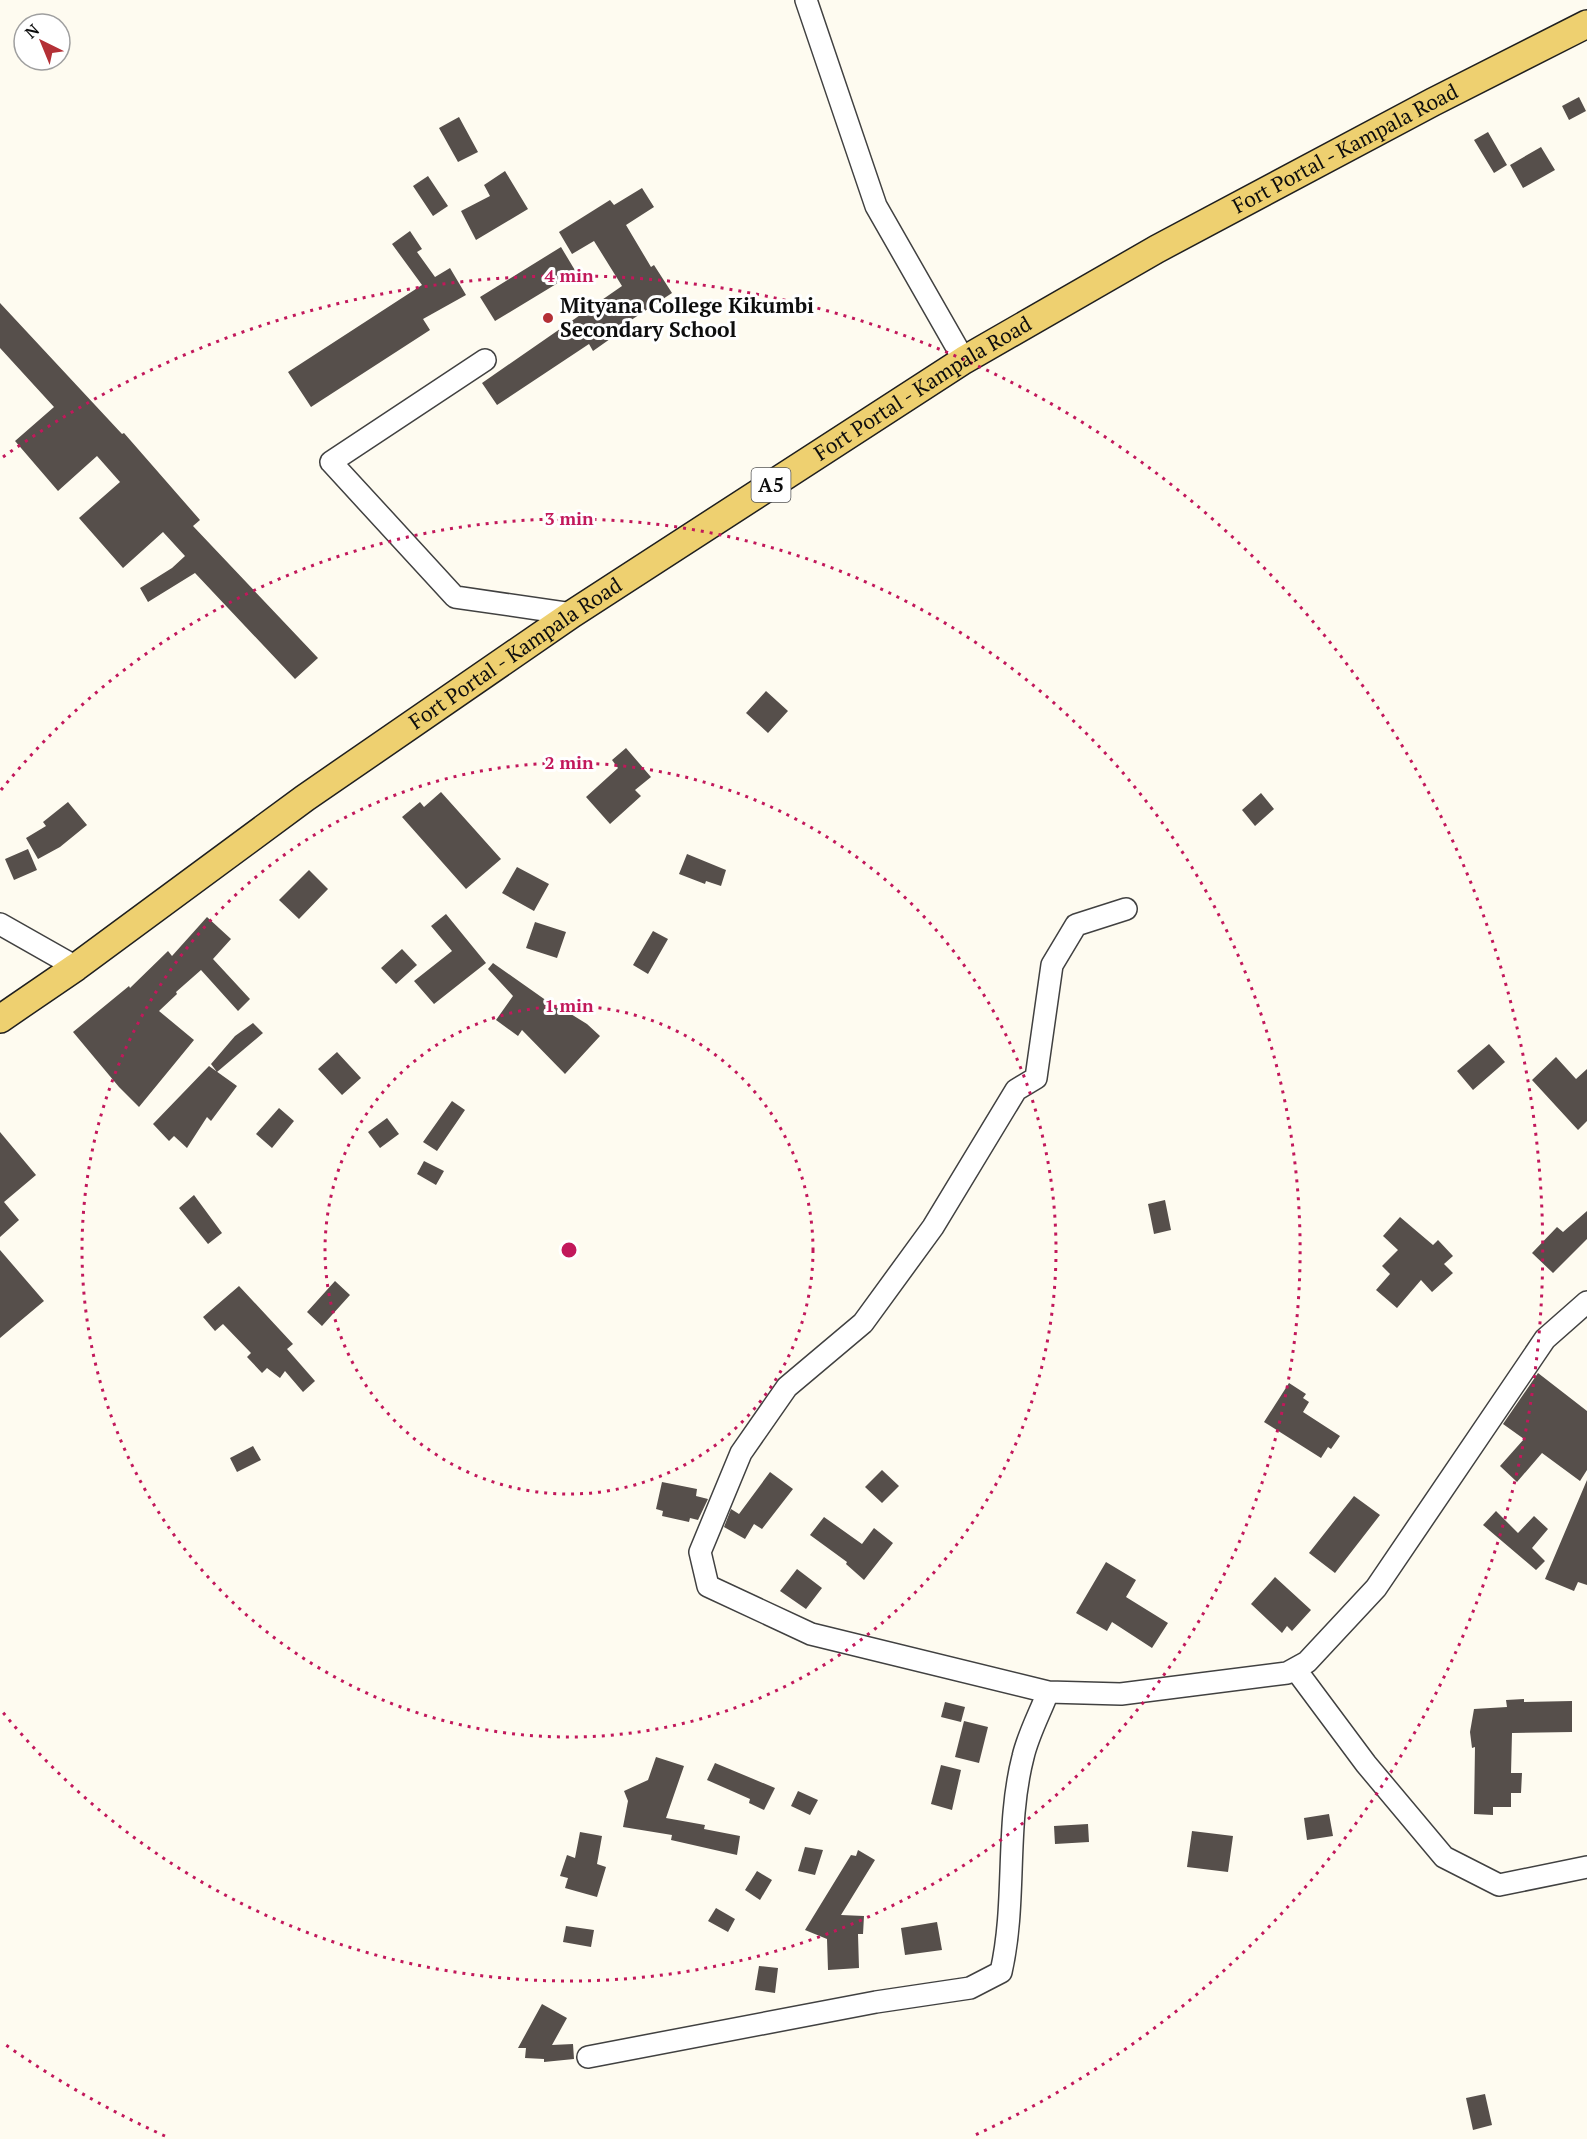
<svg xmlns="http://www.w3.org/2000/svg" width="1587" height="2139" font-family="'PT Serif',serif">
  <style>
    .building { fill: #564f4b }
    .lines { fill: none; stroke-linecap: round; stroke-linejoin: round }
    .minor-casing { stroke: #414141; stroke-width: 24 }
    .major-casing { stroke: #1f1f1f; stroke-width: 30 }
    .minor { stroke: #fff; stroke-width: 21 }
    .major { stroke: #eed070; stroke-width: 27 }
    .ring { fill: none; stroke: #c2185b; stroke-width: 3; stroke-dasharray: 3 6 }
    .poi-dot { fill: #b43036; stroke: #fff; stroke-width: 2 }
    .labels { text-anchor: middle; stroke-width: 6; stroke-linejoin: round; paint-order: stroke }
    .shield { fill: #fff; stroke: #565656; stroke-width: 1.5 }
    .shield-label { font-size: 20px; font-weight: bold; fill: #0e0e0e }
    .street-label { font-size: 21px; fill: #0e0e0e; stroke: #fff }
    .poi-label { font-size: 21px; font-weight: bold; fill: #0e0e0e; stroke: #fff; text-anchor: start }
    .centre { fill: #c2185b; stroke: #fff; stroke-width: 3 }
    .ring-label { font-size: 18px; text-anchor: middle; font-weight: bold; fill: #c2185b; stroke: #fff; stroke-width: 6; stroke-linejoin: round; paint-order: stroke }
  </style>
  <rect width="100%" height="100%" fill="#fefbf0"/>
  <path class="building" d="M1579,97L1586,111L1569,120L1562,106Z
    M459,117L478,152L458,162L439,128Z
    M1488,132L1507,165L1494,173L1474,140Z
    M1541,147L1555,170L1523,188L1510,165Z
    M505,171L528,209L476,240L461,211L490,196L484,185Z
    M428,176L448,206L433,216L413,186Z
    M642,188L654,207L626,225L651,267L654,265L672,293L607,336L610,339L593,351L589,344L497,405L482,383L622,286L594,241L572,254L559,232L610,200L614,205Z
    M410,231L422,249L417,252L435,277L450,268L466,295L423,319L430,330L311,407L288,372L422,285L392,244Z
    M561,247L576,272L495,321L480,297Z
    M0,303L122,434L124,433L200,520L193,526L318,658L295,679L195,573L148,602L140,588L172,568L185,556L163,532L123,568L79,518L120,482L97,456L58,491L15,441L54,407L0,348Z
    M766,691L788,711L768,733L746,713Z
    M626,748L651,777L635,790L641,796L610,824L586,797L618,768L612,760Z
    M441,792L501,859L466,889L402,817L420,802L424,807Z
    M1261,793L1274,809L1255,826L1242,810Z
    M68,802L87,825L60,847L38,859L26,838L46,826L43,822Z
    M28,849L37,870L14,880L5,859Z
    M687,854L726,870L721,886L706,881L705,884L679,874Z
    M517,867L549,884L534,911L502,893Z
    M309,870L328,889L299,919L279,900Z
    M446,914L486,963L434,1004L414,981L452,951L431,926Z
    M207,917L231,939L213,959L250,999L238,1011L201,970L176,992L177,994L159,1011L194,1040L139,1107L119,1087L73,1032L129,986L130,988L168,951L172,956Z
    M535,922L566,932L557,958L526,948Z
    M653,931L668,939L648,974L633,965Z
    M402,949L417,965L396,984L381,968Z
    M493,963L564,1013L566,1011L587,1024L600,1036L565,1074L522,1030L518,1036L496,1020L513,996L488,969Z
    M253,1023L263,1033L217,1072L211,1064L235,1036Z
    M1489,1044L1505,1062L1473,1090L1457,1071Z
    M337,1052L361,1078L342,1095L318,1069Z
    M1556,1057L1576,1079L1587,1069V1121L1578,1130L1532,1080Z
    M209,1066L237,1086L211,1121L207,1117L187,1148L174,1136L169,1141L153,1124Z
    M452,1101L465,1110L437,1151L423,1142Z
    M279,1108L294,1121L272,1148L256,1134Z
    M387,1118L399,1134L380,1148L368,1132Z
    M0,1132L36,1175L4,1202L19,1220L0,1237Z
    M424,1161L444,1171L436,1185L417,1174Z
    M194,1195L222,1233L208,1244L179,1208Z
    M1165,1200L1171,1230L1154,1234L1148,1204Z
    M1587,1211V1239L1553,1273L1532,1253L1557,1227L1563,1232Z
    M1400,1217L1433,1245L1438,1240L1453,1256L1444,1264L1453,1273L1432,1292L1421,1280L1397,1308L1376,1290L1390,1274L1382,1266L1398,1250L1383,1236Z
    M0,1250L44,1301L0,1338Z
    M335,1281L350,1295L322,1326L307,1312Z
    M239,1286L293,1344L287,1349L315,1381L303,1392L285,1371L280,1378L267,1368L262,1373L247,1357L251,1353L223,1324L215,1331L203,1317Z
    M1538,1373L1587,1411V1470L1580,1481L1542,1453L1517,1482L1500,1466L1524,1439L1503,1424Z
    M1289,1383L1306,1394L1303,1398L1309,1402L1303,1412L1340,1436L1331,1449L1328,1447L1321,1458L1264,1422Z
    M253,1446L261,1460L237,1472L230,1458Z
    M882,1470L899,1486L882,1503L865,1487Z
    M770,1472L793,1489L762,1529L754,1524L745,1539L724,1527L731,1509L739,1514Z
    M1587,1480V1585L1578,1582L1574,1591L1545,1579Z
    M662,1482L697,1489L696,1496L708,1499L698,1520L690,1518L689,1522L662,1516L663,1511L656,1509Z
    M1354,1496L1380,1515L1335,1573L1309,1553Z
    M1496,1511L1518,1533L1534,1516L1548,1529L1532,1548L1545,1561L1536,1570L1483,1525Z
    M824,1517L862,1544L874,1528L893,1543L864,1580L846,1564L847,1562L810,1535Z
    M1106,1562L1136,1580L1126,1597L1168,1623L1152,1648L1112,1622L1107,1631L1076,1613Z
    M797,1569L822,1588L806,1609L780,1591Z
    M1275,1577L1311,1610L1292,1631L1287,1626L1282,1633L1251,1604Z
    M1524,1699V1702L1572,1701V1732L1512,1733L1511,1773H1522L1521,1793H1511V1807H1493V1815L1474,1814L1475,1747L1472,1748L1470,1732L1474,1709L1507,1707L1506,1700Z
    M945,1702L965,1707L961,1722L941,1717Z
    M964,1721L988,1727L979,1763L955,1757Z
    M656,1757L684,1766L666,1818L705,1825L704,1829L740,1836L737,1855L671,1840L672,1835L623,1827L628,1801L624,1791L648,1780Z
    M715,1763L775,1788L764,1810L749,1803L750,1799L707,1780Z
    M941,1765L961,1770L952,1810L931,1804Z
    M798,1791L818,1800L810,1815L791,1806Z
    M1329,1814L1333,1836L1307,1840L1304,1818Z
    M1088,1824L1089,1842L1055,1844L1054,1826Z
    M1192,1831L1233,1836L1228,1872L1187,1867Z
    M580,1832L602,1836L597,1864L606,1867L597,1897L565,1888L568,1878L560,1876L567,1855L575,1858Z
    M805,1847L823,1850L815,1875L798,1871Z
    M858,1850L875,1860L841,1915L864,1916L863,1934H858L859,1968L828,1970L827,1939L805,1930L851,1855L856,1856Z
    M757,1871L772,1880L760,1900L745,1890Z
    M716,1908L735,1919L728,1932L708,1921Z
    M937,1922L942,1950L905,1955L901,1928Z
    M566,1926L594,1930L591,1947L563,1942Z
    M759,1966L778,1968L775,1993L755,1990Z
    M542,2004L567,2018L552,2045L573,2044L574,2059L544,2062V2059L525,2058L526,2048H518Z
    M1485,2094L1492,2125L1473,2130L1466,2098Z"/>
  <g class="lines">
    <defs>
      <path id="minor" d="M806,0L876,206L964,360
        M485,360L331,462L455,597L572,614
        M1126,909L1076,925L1052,965L1036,1078L1016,1090L933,1227L863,1323L787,1387L741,1453L700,1552L708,1586L811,1634L1048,1692L1121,1694L1287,1673L1307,1662L1376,1588L1545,1339L1587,1302
        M0,924L76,967
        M1296,1670L1366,1764L1444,1857L1499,1885L1587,1867
        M588,2057L876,2002L970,1988L1001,1972C1017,1902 1005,1827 1023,1757C1028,1735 1040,1713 1048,1692"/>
      <g id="major">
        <path id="s1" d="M0,1019L76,967L305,798L572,614L964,360L1157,249L1433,102L1587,24"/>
      </g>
    </defs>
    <use href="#minor" class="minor-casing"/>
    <use href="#major" class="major-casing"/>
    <use href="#minor" class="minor"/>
    <use href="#major" class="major"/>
  </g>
  <g class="ring">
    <circle cx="569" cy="1250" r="244"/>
    <circle cx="569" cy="1250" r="487"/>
    <path d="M1 790A731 731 0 1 1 1 1710"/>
    <path d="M165 2136A974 974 0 0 1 3 2043M3 457A974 974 0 1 1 973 2136"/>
  </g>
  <circle class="poi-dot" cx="548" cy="318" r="6"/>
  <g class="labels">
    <rect class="shield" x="751.5" y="468" width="39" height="34" rx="4.5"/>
    <g class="shield-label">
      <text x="771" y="492">A5</text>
    </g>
    <g class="street-label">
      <text dy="7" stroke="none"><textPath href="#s1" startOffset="1604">Fort Portal - Kampala Road</textPath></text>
      <text dy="7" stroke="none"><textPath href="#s1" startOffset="1118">Fort Portal - Kampala Road</textPath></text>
      <text dy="7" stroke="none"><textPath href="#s1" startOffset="632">Fort Portal - Kampala Road</textPath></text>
    </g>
    <g class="poi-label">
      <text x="560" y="313">Mityana College Kikumbi<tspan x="560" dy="24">Secondary School</tspan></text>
    </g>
  </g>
  <circle cx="569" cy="1250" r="9" class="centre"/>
  <g class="ring-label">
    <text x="569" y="282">4 min</text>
    <text x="569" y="525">3 min</text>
    <text x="569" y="769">2 min</text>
    <text x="569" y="1012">1 min</text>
  </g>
  <g transform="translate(42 42) rotate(317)"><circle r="28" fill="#ffffff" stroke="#9f9f9f" stroke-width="1.5"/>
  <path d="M0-4.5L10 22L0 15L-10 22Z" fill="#b43036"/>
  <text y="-9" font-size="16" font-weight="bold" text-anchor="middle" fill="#0e0e0e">N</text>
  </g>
</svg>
